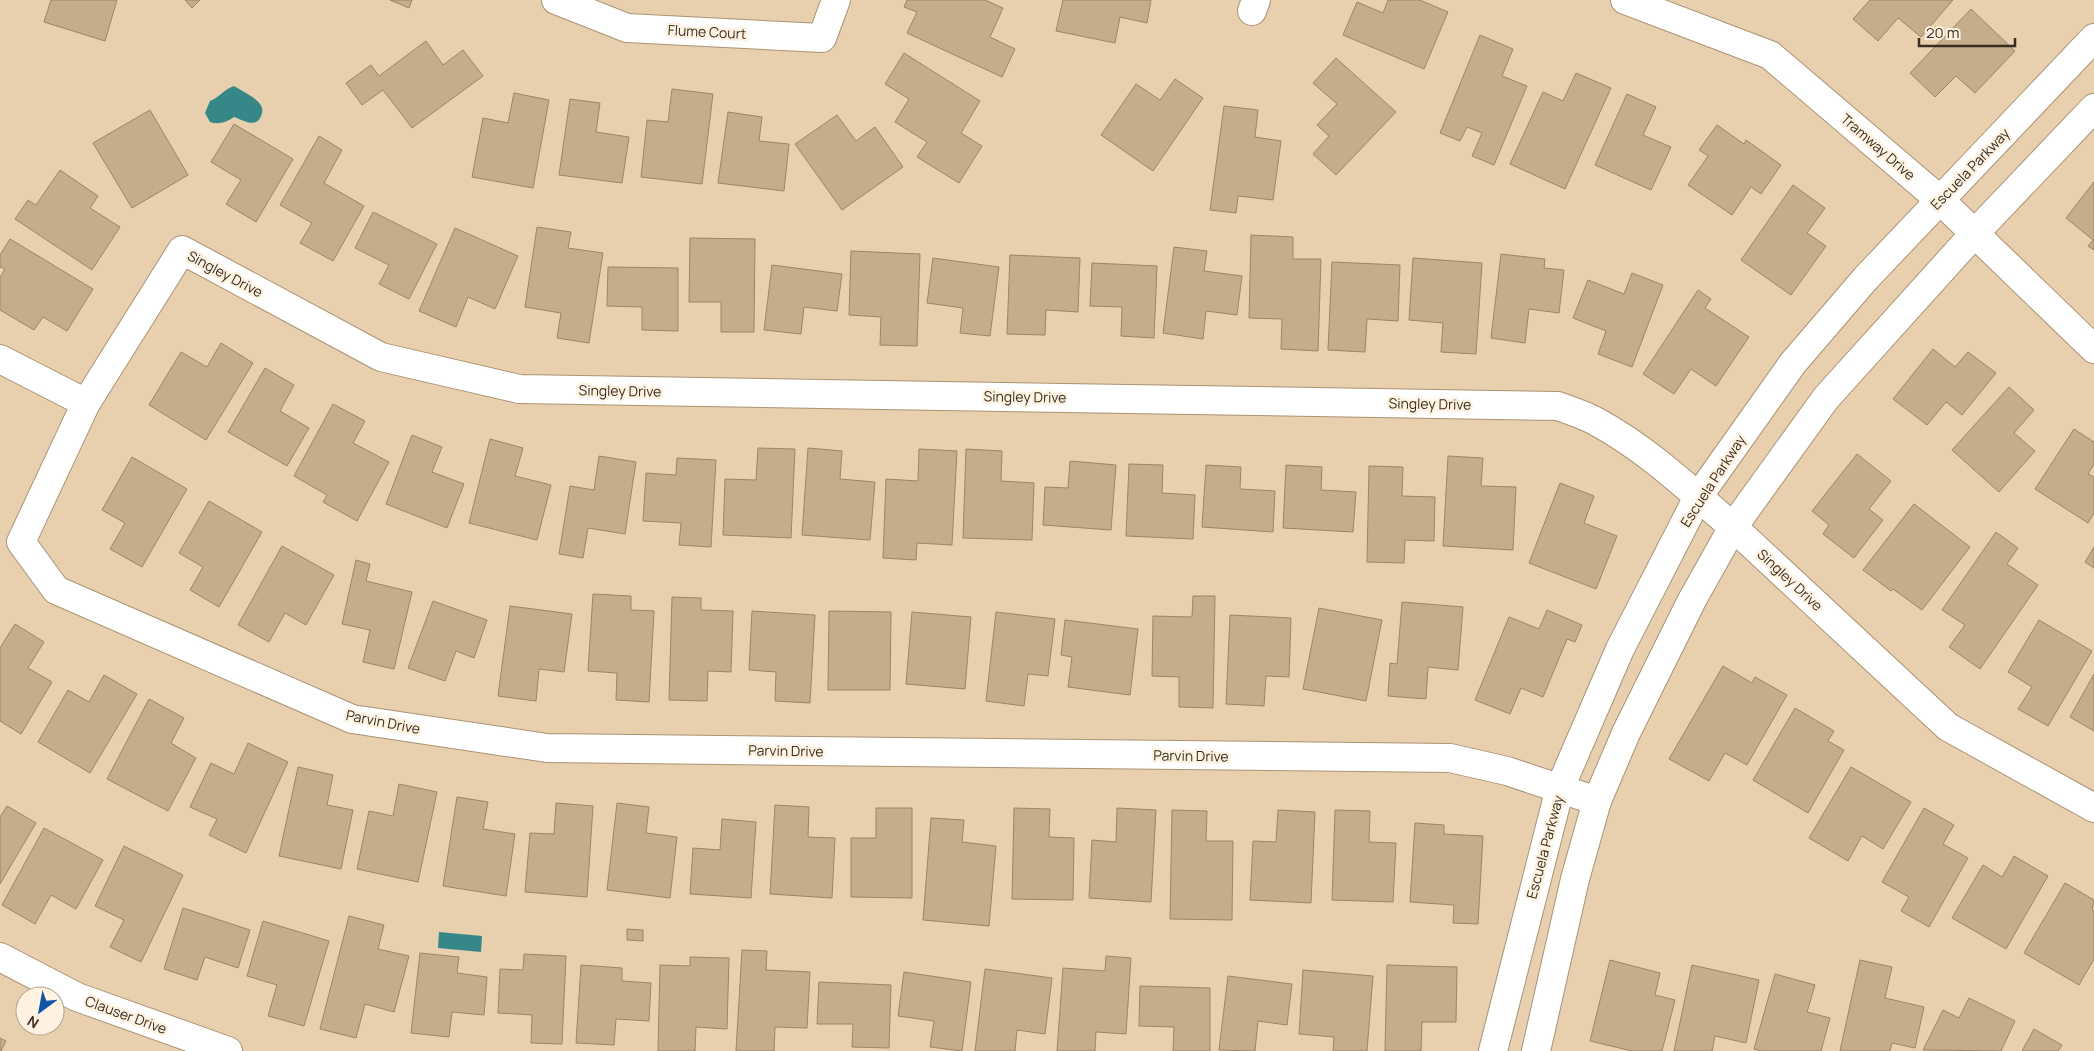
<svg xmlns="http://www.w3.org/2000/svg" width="2094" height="1051" font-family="Manrope,sans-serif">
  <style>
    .water { fill: #368788 }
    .building { fill: #c5ad8c; stroke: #9c8565 }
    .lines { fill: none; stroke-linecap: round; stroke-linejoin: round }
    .minor-casing { stroke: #ab9373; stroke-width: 30 }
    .tertiary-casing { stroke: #ab9373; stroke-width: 30 }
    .minor { stroke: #fff; stroke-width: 28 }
    .tertiary { stroke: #fff; stroke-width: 28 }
    .labels { text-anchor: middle; stroke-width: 5; stroke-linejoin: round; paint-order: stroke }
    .street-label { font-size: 14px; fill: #372d20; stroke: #fff2e1 }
  </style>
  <rect width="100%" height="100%" fill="#e8cfad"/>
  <path class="water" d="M234,86C242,91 255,97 260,104C263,108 263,112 261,116C256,129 243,120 234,117C227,122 218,125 210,122L205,113L210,101C219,98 224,89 234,86Z
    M439,932L482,936L481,952L438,948Z"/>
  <path class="building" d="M51,0H117L105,41L44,22Z
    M185,0H200L192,8Z
    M390,0H412L409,8Z
    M907,0H985L1003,8L990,37L1015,49L1002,77L907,33L917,12L904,7Z
    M1063,0H1151L1147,23L1120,17L1115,43L1056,31Z
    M1388,0H1420L1448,12L1424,69L1343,35L1357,2L1383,13Z
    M1870,0H1953L1921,37L1898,18L1878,41L1853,19Z
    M1971,9L2015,51L1975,93L1956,76L1935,97L1910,73Z
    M1480,35L1513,49L1502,76L1527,86L1494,165L1472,156L1482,133L1467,127L1460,141L1440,133Z
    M426,41L443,65L463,50L483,76L412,128L383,90L362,105L346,83L371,65L379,76Z
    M904,53L980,101L961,133L982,146L959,183L917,157L927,142L895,122L909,99L885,84Z
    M1336,58L1396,112L1336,175L1313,154L1329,136L1317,125L1337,104L1313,83Z
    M1576,73L1611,88L1565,189L1510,164L1543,92L1563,101Z
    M1175,79L1203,98L1153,171L1101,135L1136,84L1160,100Z
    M672,89L713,94L702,184L641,177L647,120L668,122Z
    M514,93L549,100L533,188L472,177L483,118L508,123Z
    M1627,94L1656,107L1643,135L1671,147L1651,190L1595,165Z
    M570,99L600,103L596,132L629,137L622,183L559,175Z
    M1224,106L1258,110L1255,137L1281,141L1273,200L1238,196L1236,213L1210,210Z
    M150,110L188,175L132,208L93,143Z
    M728,112L762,117L759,141L789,144L784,191L718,183Z
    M837,115L856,141L875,127L903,167L842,210L795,144Z
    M234,124L293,159L256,222L226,204L241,180L211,162Z
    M1717,125L1744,144L1746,140L1781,165L1761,194L1751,187L1732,215L1688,185L1708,156L1699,150Z
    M319,136L342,150L324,183L364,206L333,261L300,243L312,223L280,205Z
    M60,170L98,196L90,208L120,227L92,270L15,219L28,200L36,205Z
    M2094,182V250L2088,246L2093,240L2066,218Z
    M1793,185L1825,208L1807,233L1826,246L1791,295L1741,260Z
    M373,212L437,244L409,299L379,284L389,265L355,248Z
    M537,227L571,232L568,248L603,253L589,343L557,338L561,313L525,307Z
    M455,228L518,256L495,309L468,297L456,327L419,311Z
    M1251,235L1293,237V259H1321L1318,351L1281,349L1282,319L1249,318Z
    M690,238L755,239L754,332H721V302H689Z
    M10,239L93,289L67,331L43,317L34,330L0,310V277L5,269L0,267V255Z
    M1174,247L1207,251L1204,271L1242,276L1237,315L1206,311L1203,339L1163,333Z
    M851,251L920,254L917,346L880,345L881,317L849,315Z
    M1501,254L1545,259L1544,268L1564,270L1559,313L1529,309L1525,343L1491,338Z
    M1010,255L1080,258L1078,312L1046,310L1045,335L1007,334Z
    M933,258L999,267L990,336L960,333L963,308L927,303Z
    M1413,258L1482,263L1476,354L1441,352L1443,323L1409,320Z
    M1332,262L1400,265L1398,321L1367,319L1365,352L1328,350Z
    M1092,263L1157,266L1154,338L1121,336L1122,307L1090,306Z
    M772,265L842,274L837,311L804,307L801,334L764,330Z
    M608,267L678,268V331L642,330V307L607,306Z
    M1632,273L1663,285L1632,367L1598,354L1606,331L1573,318L1588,280L1624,294Z
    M1698,290L1711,299L1705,308L1749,337L1716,386L1691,369L1674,394L1643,374Z
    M221,343L253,363L206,440L149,405L181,352L207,367Z
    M1933,349L1955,367L1968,352L1996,373L1962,415L1946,402L1927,425L1893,399Z
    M265,368L294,385L280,411L309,428L287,466L228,432Z
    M2009,387L2034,410L2014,433L2035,451L1999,492L1952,450Z
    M333,404L365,421L353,443L389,462L357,521L323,502L327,495L294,476Z
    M2074,429L2094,442V464L2088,474L2094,477V513L2088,523L2035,489Z
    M412,435L442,447L432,472L464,484L447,528L386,504Z
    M490,439L523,448L515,476L551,485L537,540L469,523Z
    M758,448L795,449L791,538L723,535L725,479L756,480Z
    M808,448L842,451L840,479L875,482L870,540L802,535Z
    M919,449L957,451L952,545L917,543L916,560L883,558L886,479L918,481Z
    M966,449L1002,451L1001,481L1034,483L1032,540L963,538Z
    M1857,454L1891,481L1869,509L1883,520L1854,558L1823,534L1829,525L1812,511Z
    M599,456L636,462L625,534L588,528L583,558L559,554L570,486L594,490Z
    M1448,456L1483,458L1481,486L1516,487L1513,550L1443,546Z
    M132,457L187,489L142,567L110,549L125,523L102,510Z
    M677,458L716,460L711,547L679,545L681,523L643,521L646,473L676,475Z
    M1070,461L1116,465L1111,530L1043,525L1045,487L1068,488Z
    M1129,464L1163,465L1162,493L1195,495L1193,539L1126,536Z
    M1206,465L1241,467L1240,489L1275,491L1273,532L1202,527Z
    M1286,465L1322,467L1321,490L1356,492L1353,532L1283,528Z
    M1369,466L1403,467L1402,496L1435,497L1434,541L1405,540L1404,563L1367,562Z
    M1560,483L1594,496L1584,523L1617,536L1596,589L1529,563Z
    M209,501L262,532L219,607L190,590L203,567L179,553Z
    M1914,504L1970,547L1922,610L1893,589L1891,591L1863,570Z
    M1996,532L2018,548L2007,564L2038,585L1980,669L1949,647L1965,625L1942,610Z
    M282,546L334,575L306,625L285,613L269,642L238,625Z
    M2094,547V568L2085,562Z
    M356,560L370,564L366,581L412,592L394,669L363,662L370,630L342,624Z
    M593,594L631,596V610L654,611L649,702L616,700L617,673L588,671Z
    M1193,596H1215L1213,708L1179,707V677L1152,676L1153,616L1192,617Z
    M672,597L701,598V610L733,611L731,672L708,671L707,701L669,700Z
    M433,601L487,620L474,658L456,651L445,681L408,668Z
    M1402,602L1463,607L1458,670L1428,667L1426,699L1388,696L1390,663L1397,664Z
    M510,606L572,614L564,672L539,669L536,701L498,696Z
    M1319,608L1382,620L1366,701L1303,689Z
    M1547,610L1582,625L1575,642L1567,639L1543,697L1521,688L1510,714L1475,700L1509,617L1539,629Z
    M752,611L815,615L810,703L775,701L776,672L749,670Z
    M829,611L891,612L890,690H828Z
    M912,612L971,617L965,689L906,684Z
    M996,612L1055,619L1048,676L1028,674L1024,706L986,701Z
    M1230,615L1291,618L1289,677L1266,676L1264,706L1226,704Z
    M1065,620L1138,629L1130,695L1068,687L1072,657L1061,655Z
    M2039,620L2092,651L2048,726L2018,709L2032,687L2008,672Z
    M15,624L44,642L28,668L52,682L21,734L0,721V648Z
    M1723,666L1752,683L1755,677L1787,695L1747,765L1725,753L1709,781L1669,759Z
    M2094,674V731L2070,717Z
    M104,675L137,694L90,773L38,742L68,690L89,702Z
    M149,699L184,718L171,743L196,758L168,811L107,779Z
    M1795,708L1834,731L1828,741L1844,750L1808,813L1753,780Z
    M248,743L288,762L246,853L209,835L217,819L190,807L211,763L234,774Z
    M298,767L333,775L327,805L353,810L341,869L279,856Z
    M1851,767L1911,802L1883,849L1862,836L1848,861L1809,838Z
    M399,784L437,792L418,882L357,869L369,811L393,816Z
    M457,797L488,802L483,829L515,834L506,896L443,886Z
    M556,803L593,806L587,897L525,892L530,833L554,834Z
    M617,803L649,807L646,833L677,837L670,898L607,890Z
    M775,805L809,807L808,837L835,838L832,898L770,894Z
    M7,806L36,823L0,884V817Z
    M876,808H912V898L851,897V838H876Z
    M1014,808L1050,809L1049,837L1074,838L1073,900L1012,899Z
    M1117,808L1156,810L1151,902L1089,898L1092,840L1116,842Z
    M1924,808L1954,825L1943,844L1968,858L1929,927L1901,911L1909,897L1882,882Z
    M1172,810L1207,811L1206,841H1233L1232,920L1170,919Z
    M1278,810L1315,812L1311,903L1250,900L1253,841L1276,842Z
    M1335,810L1370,811L1369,842L1396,843L1393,902L1332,900Z
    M931,818L964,820L962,842L996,846L989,926L923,920Z
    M722,819L756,822L751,898L690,894L693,848L720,850Z
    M1415,823L1444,825V834L1483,836L1478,924L1453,923L1454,905L1410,902Z
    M44,828L103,860L76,909L51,895L35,924L2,905Z
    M124,846L183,875L141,962L110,947L124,920L95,906Z
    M2014,856L2048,876L2006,949L1952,918L1983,865L2002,877Z
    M2065,883L2094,900L2092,910L2094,911V959L2079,985L2024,953Z
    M183,908L250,930L238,968L205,957L197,980L164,969Z
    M349,916L384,925L378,949L409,956L394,1012L365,1004L356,1038L320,1029Z
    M263,921L329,941L304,1026L268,1016L277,985L247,976Z
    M627,929L643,930V941L627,940Z
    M742,950L767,951L766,970L810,972L807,1028L775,1027L774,1051H736Z
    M420,953L459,957L457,973L487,977L484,1015L452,1012L449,1037L411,1033Z
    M524,954L566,956L562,1044L531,1043L532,1015L498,1013L500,969L523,970Z
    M1106,956L1131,958L1126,1034L1096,1032L1095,1051H1057L1063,968L1105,971Z
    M690,957L729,958L727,1029L696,1027L695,1051H658L660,965L690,966Z
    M1610,960L1660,973L1655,995L1675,1000L1662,1051H1632L1590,1041Z
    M1860,960L1892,967L1885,998L1924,1007L1915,1048L1892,1043L1890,1051H1840Z
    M581,965L622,968V981L651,983L649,1021L616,1019L614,1045L576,1043Z
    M1387,965L1457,967L1456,1022H1422L1421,1051H1385Z
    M1692,965L1759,980L1746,1043L1715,1036L1712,1051H1674Z
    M985,969L1052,978L1045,1034L1017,1030L1015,1051H975Z
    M1303,970L1373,976L1367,1051H1333L1334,1037L1299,1034Z
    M904,972L971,982L962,1051L930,1047L934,1021L898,1016Z
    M1775,974L1815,985L1807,1012L1830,1018L1821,1051H1761L1754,1049Z
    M1228,976L1292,984L1287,1025L1258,1021L1255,1051L1219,1050Z
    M819,982L891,985L889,1048L852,1047L853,1024H817Z
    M1140,986L1210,988V1051H1173L1174,1027L1139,1026Z
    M1969,998L2015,1021L2001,1051L1923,1050L1943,1010L1959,1018Z
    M2034,1029L2062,1045L2058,1051H2022Z
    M0,1038L6,1041L1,1051H0Z"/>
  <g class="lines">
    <defs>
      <path id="minor" d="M556,0L627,28L822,38L836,0
        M1625,0L1770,55L1940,200L2094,349
        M1252,11L1256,0
        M0,359L86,403
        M1597,801L1507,771L1450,758L547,748L352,719L56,590L21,542L86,403L182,250L381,357L519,389L1558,406C1571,411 1585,415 1597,422C1647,449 1690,490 1733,527L1948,727L2094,808
        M0,957L77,997L228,1051"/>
      <path id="tertiary" d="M1493,1051L1560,788L1620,649L1698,497L1793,363L1866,278L2094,38
        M1536,1051L1575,879L1597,801L1626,733L1692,600L1733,527L1826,398L1974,234L2094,108"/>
    </defs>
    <use href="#minor" class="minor-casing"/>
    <use href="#tertiary" class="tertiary-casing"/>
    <use href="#minor" class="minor"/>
    <use href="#tertiary" class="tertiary"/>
  </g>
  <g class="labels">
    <g class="street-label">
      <text transform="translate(707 32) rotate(3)" y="5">Flume Court</text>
      <text transform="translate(1878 147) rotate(41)" y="5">Tramway Drive</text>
      <text transform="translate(1970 169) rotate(-46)" y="5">Escuela Parkway</text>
      <text transform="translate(225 274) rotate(28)" y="5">Singley Drive</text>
      <text transform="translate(620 391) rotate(1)" y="5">Singley Drive</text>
      <text transform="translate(1025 397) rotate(1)" y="5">Singley Drive</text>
      <text transform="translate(1430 404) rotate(1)" y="5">Singley Drive</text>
      <text transform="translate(1713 481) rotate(-57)" y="5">Escuela Parkway</text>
      <text transform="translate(1790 580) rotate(43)" y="5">Singley Drive</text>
      <text transform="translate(383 722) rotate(11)" y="5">Parvin Drive</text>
      <text transform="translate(786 751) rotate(1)" y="5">Parvin Drive</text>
      <text transform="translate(1191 756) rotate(1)" y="5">Parvin Drive</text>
      <text transform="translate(1545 847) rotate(-75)" y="5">Escuela Parkway</text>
      <text transform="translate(126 1015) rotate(20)" y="5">Clauser Drive</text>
    </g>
  </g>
  <g transform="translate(40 1011) rotate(212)"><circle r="24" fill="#fff2e1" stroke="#afa394"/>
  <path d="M0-4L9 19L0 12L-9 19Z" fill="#0f55a5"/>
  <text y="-8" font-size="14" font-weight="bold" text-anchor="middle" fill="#372d20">N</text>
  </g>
  <path d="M1919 38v8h96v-8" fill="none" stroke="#372d20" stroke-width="2.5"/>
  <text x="1926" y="38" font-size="15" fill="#372d20" stroke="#fff2e1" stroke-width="4" paint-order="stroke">20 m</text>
</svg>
